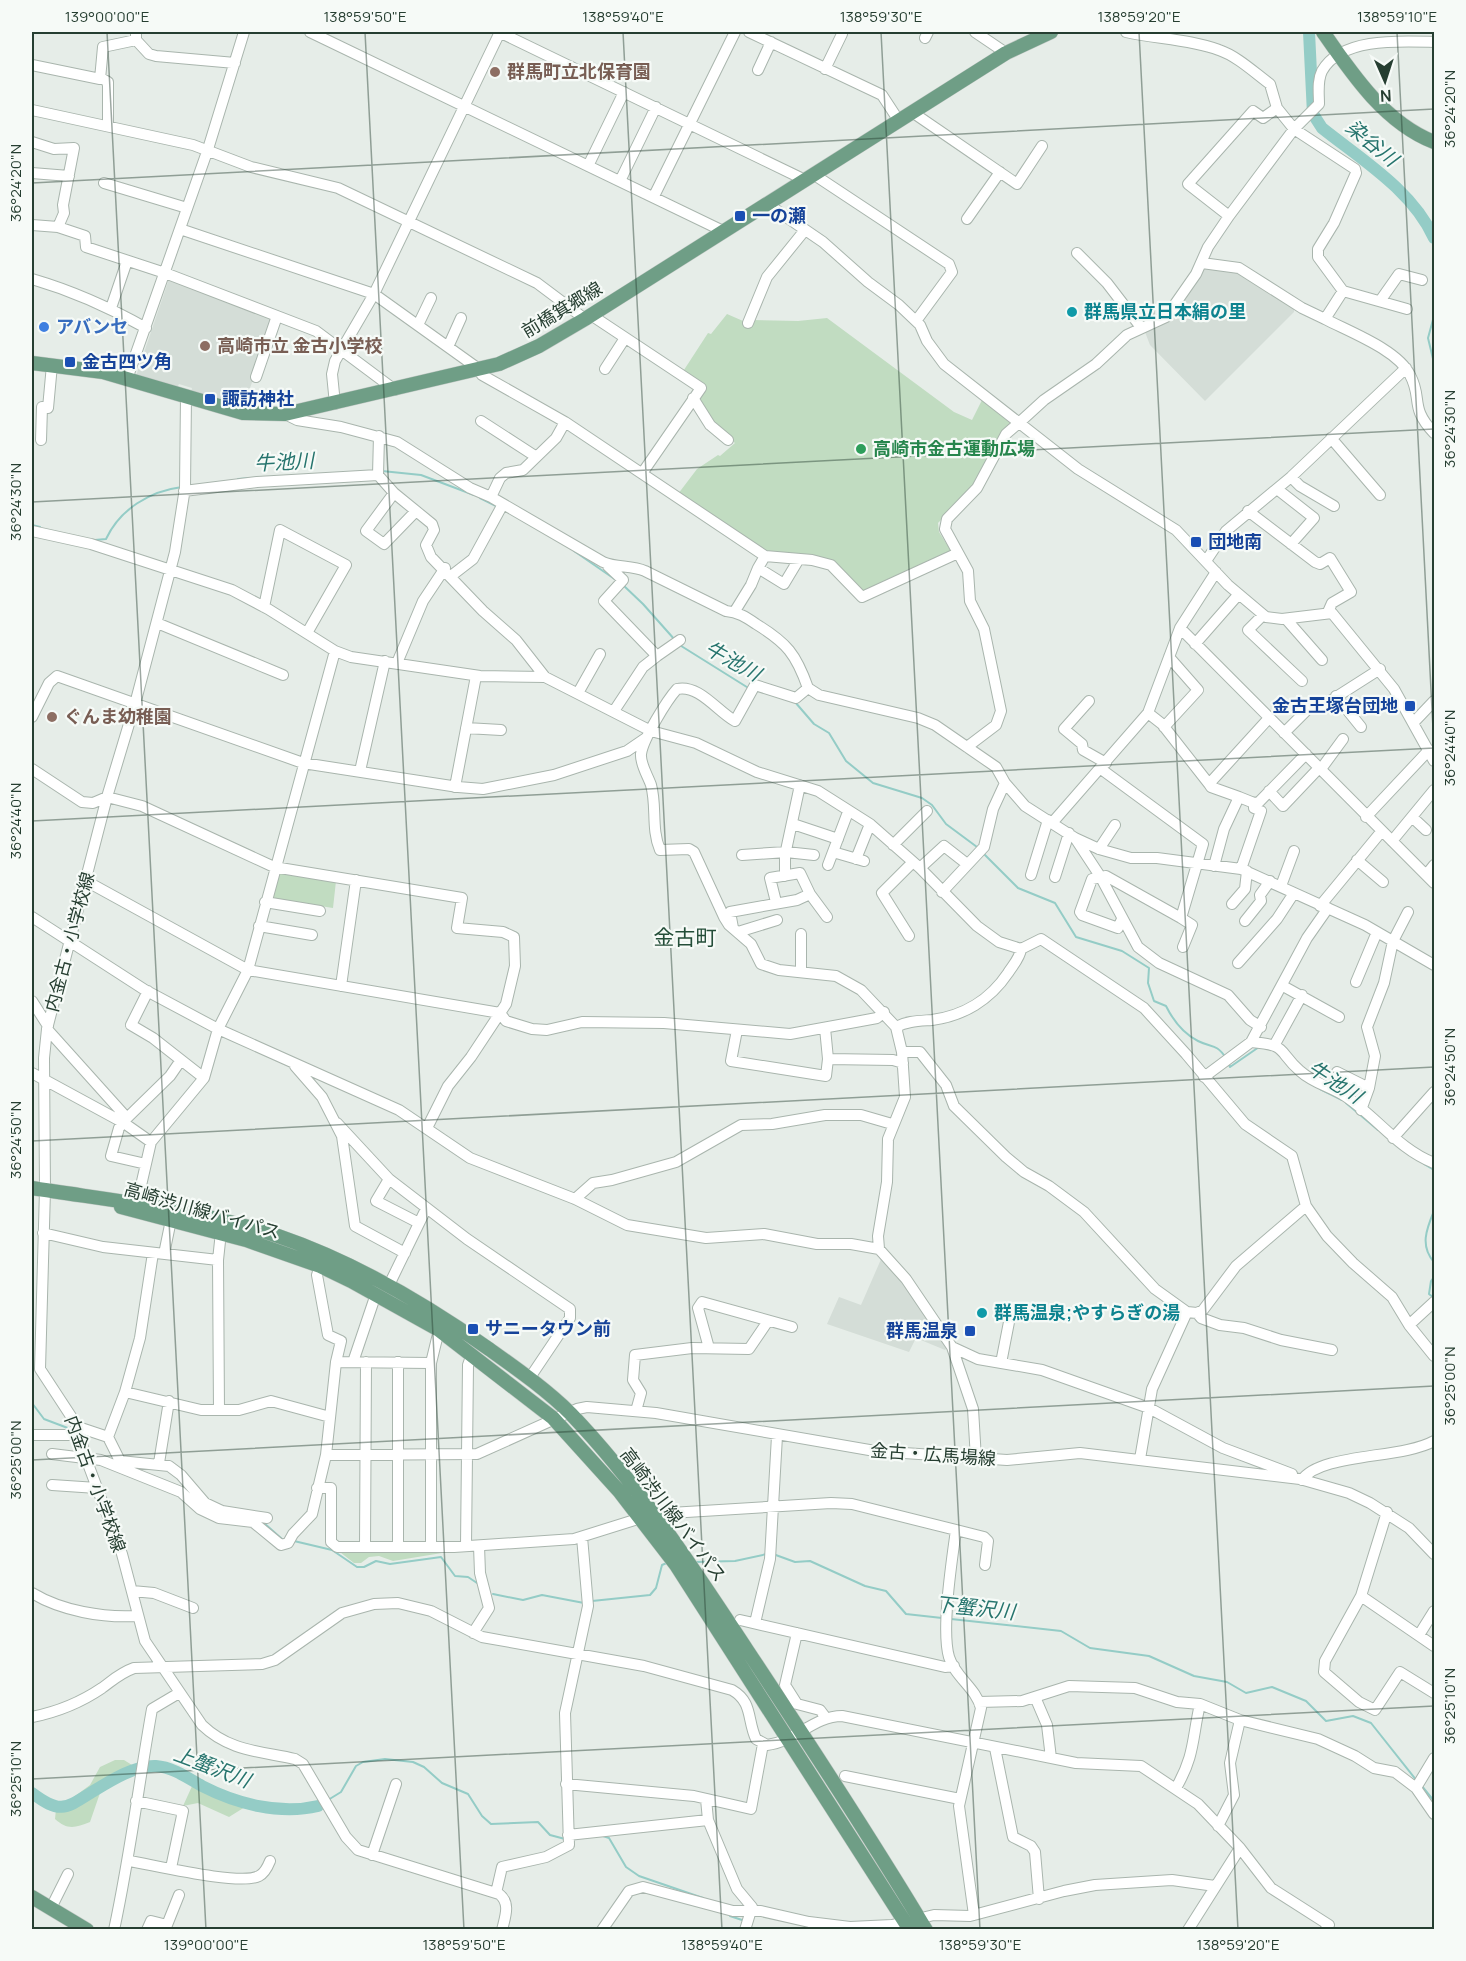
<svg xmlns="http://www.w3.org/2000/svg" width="1466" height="1961" font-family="Manrope,'Noto Sans JP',sans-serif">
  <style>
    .built { fill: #d4ddd7 }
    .green { fill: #c1dcc1 }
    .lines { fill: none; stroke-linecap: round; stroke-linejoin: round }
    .stream { stroke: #94ccc6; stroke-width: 2 }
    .river { stroke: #94ccc6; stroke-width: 12 }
    .minor-casing { stroke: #a9b5ad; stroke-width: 12 }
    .major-casing { stroke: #c2c9c5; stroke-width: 15 }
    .minor { stroke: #fff; stroke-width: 10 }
    .major { stroke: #6f9e86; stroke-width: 14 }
    .ticks { fill: none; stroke: #263e31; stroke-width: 1.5; stroke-opacity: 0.45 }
    .education-dot { fill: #8d6e63; stroke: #f6faf7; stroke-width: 2 }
    .transit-dot { fill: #1a4fb4; stroke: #f6faf7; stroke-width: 2 }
    .culture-dot { fill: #0f9aa8; stroke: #f6faf7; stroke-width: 2 }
    .shop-dot { fill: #3f7fe0; stroke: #f6faf7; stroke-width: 2 }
    .leisure-dot { fill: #2e9e5b; stroke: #f6faf7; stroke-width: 2 }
    .labels { text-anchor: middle; stroke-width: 4.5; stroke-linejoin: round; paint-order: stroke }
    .education-label { font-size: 18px; font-weight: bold; fill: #785e54; stroke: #f6faf7; text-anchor: start }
    .transit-label { font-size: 18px; font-weight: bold; fill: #164399; stroke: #f6faf7; text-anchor: start }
    .street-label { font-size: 18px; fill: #263e31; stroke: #f6faf7 }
    .culture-label { font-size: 18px; font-weight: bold; fill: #0d838f; stroke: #f6faf7; text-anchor: start }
    .shop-label { font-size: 18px; font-weight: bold; fill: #366cbe; stroke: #f6faf7; text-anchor: start }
    .leisure-label { font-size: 18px; font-weight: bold; fill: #27864d; stroke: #f6faf7; text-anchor: start }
    .water-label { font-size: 20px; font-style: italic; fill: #26746d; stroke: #f6faf7 }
    .quarter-label { font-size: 21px; fill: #244e39; stroke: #f6faf7 }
    .neatline { fill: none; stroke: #263e31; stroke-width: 2 }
    .ticks-label { font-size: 15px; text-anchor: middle; fill: #263e31 }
  </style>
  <rect width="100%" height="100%" fill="#e6ede8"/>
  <path class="built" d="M1203,267L1237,269L1259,287L1294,308V312L1205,401L1150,345L1145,332L1158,325Z
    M170,276L275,317L243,408L191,392L192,388L179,384L177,388L136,376Z
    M882,1257L901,1278L947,1348L945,1350L916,1338L909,1352L827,1324L839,1297L861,1305Z"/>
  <path class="green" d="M727,314L750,324L752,320L798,321L827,318L954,412L972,420L983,398L1010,422L971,489L938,523L939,532L951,551L868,592L856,589L835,561L763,550L678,494L697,469L718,455L720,456L735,443L710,422L696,398L704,387L682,373L708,333L711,334Z
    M277,872L336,881L333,908L269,898Z
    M336,1549H443L442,1553L393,1561L379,1556L369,1557L361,1563H354Z
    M115,1760H124L132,1765L73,1802H67L90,1785L100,1767Z
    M193,1784L214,1796L245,1807L229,1817L198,1803L183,1806Z
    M100,1793L90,1822C75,1828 67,1830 55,1819L56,1809L68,1811Z"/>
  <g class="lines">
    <path class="stream" d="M1434,316L1428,338L1434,363
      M382,471L421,475L474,495
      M238,479L251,478
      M480,498L496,506
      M32,525L40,527
      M95,540L106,539C120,509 150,491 182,487
      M574,551L616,580
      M623,585L643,604L675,640
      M678,644L750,689
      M795,702L814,724L829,733L846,761L873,783L922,798L932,805L946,824L977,847
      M983,853L1018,888L1055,903L1076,937L1122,951L1149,968L1148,983L1154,1001L1166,1006C1173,1020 1184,1034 1198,1041C1212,1048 1216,1043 1226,1058
      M1228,1063L1230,1067L1259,1047
      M1320,1089L1342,1100
      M1346,1103L1378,1130
      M1424,1164L1434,1170
      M1434,1211C1426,1230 1420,1246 1434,1262
      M1434,1277L1431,1281L1429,1294L1434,1298
      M32,1403L44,1419L73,1430
      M264,1523L282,1539
      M294,1541L332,1550L357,1567H364L376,1561L390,1564L441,1557L455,1576L468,1577L477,1583
      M773,1554L795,1562L810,1561L865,1586L886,1591L906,1614L942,1618
      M695,1562L735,1561L767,1554
      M493,1594L523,1600L542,1595L584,1603
      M592,1601L650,1595L656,1588L662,1565L669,1562
      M951,1619L1061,1631L1090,1648L1149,1656L1194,1676L1227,1682L1246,1693L1272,1687L1306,1701L1326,1721L1353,1716L1371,1723L1417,1781
      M1421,1785L1434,1801
      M328,1800L341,1792L356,1766L363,1762L385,1759L413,1762L424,1767L442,1783L468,1794L482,1816L491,1824L538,1822L550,1835L565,1839
      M603,1836L609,1838L626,1867L639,1876L703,1898
      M730,1916L745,1921"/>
    <path class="river" d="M1309,32L1313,114L1322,128C1362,160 1412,190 1434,238
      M32,1793C60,1814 65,1809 92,1792C110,1781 135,1765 156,1766C172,1767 188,1778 202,1786C237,1804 280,1815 318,1806"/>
    <defs>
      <path id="minor" d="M136,32V40L149,54L156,56L235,63
        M310,32L723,231
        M499,32L805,180
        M749,32L882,95L899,121
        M975,32L1006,53
        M1126,32C1157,39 1189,39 1219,50C1237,56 1255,73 1270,84L1277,108L1294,129L1355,169L1356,173L1334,223L1318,249V257L1343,291L1325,319C1350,332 1398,350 1410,375C1423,399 1409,407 1434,433
        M925,38L928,32
        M32,65L100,79L103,47L136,40
        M825,69L842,34
        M758,70L771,42
        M101,78L108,82V126
        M32,110L193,145L251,167L338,188L537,283L585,319
        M912,112L1017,184L1042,146
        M32,142L54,149L74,148L63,205L64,213L58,227
        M588,166L624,92
        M32,173L69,176
        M813,174L949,264L952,272L916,321
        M620,181L656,107
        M104,183L187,208
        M654,196L735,32
        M766,203L823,242L868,282L899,305L920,325L927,341L944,364L1078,469L1176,530L1228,585L1266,617L1282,619L1332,613L1394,689L1434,761
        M1229,216L1188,184L1253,111L1263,118L1277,108
        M967,219L1000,172
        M32,225L58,227L85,236L86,247L165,273L316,331L395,390
        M180,229L374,294L476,367L482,375L565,422L765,556L812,560L831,565L862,597L958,553
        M1077,253L1107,283L1140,326
        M1202,263L1239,268L1302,308L1325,319
        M32,279C73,291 109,307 146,328
        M1343,291L1407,309
        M1380,301L1399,274L1422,280
        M111,308L127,261
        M591,315L701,388L643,472
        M748,323L767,277L805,230
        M418,325L431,298
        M448,347L461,318
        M605,369L625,338
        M256,377L277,316
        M127,379L208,149L244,32
        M186,396L185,488L175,552L135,704L107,797L47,1029L44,1058L45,1190L40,1369L78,1427L85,1456L122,1554L145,1641L202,1725C229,1751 259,1751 295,1759L303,1764L346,1837L358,1850L499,1894C511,1903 505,1917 502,1930
        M693,398L710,425L728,440
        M335,404L332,374L335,361L374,294L500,32
        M285,414L297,420L341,427L397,442L470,488L491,497L603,562C617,568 631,565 645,571L726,611C738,612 746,617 756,624C787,643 796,654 808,688L819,695L918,718L935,725L996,767L1005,783L1025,806L1075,838L1099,849L1131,858H1157L1241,869L1365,925L1434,965
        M481,421L535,456
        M379,436L378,475L394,493L432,524L434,530L426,545L431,557L483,611L516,640L545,677
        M1331,438L1380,495
        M41,440L42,407L48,408L52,365
        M1291,477L1300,486L1334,506
        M1277,489L1314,518L1291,544
        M184,491L257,482L378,475
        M394,493L366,531L384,544L416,511
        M491,497L500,478L506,473L523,470L556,438L565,422
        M1248,511L1315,562L1320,564L1330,558L1351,592L1332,603L1328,612
        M32,531L91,544L232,590L268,609L335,651L351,657L480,676L545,677L651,731L696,743L757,772L818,791L870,824L920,868L977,926L999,942L1021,949L1041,939L1144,1008L1186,1054L1245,1124L1292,1156L1306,1206L1327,1236L1353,1263L1392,1297L1409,1325L1434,1356
        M765,556L758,568L784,584L799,559
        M1206,561L1226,531L1291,477L1406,368
        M608,566L623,580L604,601L657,656L643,667L614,711
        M451,576L473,559L503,504
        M264,607L280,530L346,565L307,633
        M735,611L751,585L758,568
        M1263,615L1248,630L1302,681
        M1286,619L1322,660
        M157,623L283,675
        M1180,628L1434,883
        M1195,644L1238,595
        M657,656L680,640
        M397,663L423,601L445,568
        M808,688L796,698L755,685L735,721C718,712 699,684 677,689C667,700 643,739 641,754C640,764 648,776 651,785C657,806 651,829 660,850L689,849L694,852L724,917L729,925L751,944L761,964L779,970L836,976L861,990L896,1027L902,1052L905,1097L888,1139L887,1182L878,1236L879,1249
        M578,693L600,654
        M1336,696L1361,727
        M1089,701L1064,729L1082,744L1083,750L1106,763
        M1148,713L1162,724L1209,784L1269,718
        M32,717L49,683L57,676L303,763L458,787L483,789L554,775L627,751L646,738
        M1414,722L1434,701
        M1164,727L1198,690L1169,657
        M466,728L501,730
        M1284,733L1308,709L1322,706L1380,669
        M967,747L996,725L1001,711L984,629L970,601L968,571L945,529L947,519L977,488L1006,434L1021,421L1044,400L1096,364L1127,335L1166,317L1196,274L1208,247L1229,216L1294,129L1319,104C1319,93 1317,81 1322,71C1341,37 1402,41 1434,42
        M32,769L82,802L93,803L107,797L142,806L274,867L462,898L457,928L503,932L514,937L515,966L506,1004L471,1057L448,1086L427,1128
        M1101,769L1203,844L1181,918L1106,876L1092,879L1080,912L1082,915L1118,928L1122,919
        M1321,769L1343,739
        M360,771L385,661
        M1209,784L1211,787L1239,797L1224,829L1214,866
        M455,787L476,676
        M1269,791L1283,806L1319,768
        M1239,797L1254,803L1259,802L1306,754
        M1366,817L1429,750
        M1412,817L1426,830
        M1052,823L1148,713L1180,628L1216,572
        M793,824L838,839
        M1075,838L1100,876L1138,947L1159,963L1228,995L1250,1020L1261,1027
        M1392,841L1434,790
        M893,845L927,811
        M1099,849L1115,825
        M833,852L864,861
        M742,855L786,852L814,855
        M856,859L870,824
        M1357,860L1383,882
        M828,865L848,812
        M920,868L944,846L967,864
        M1241,869L1261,811L1254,808V803
        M1031,875L1048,820
        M1426,875L1434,865
        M785,876V855L800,785
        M1055,877L1069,833
        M86,881L248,970L500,1013L506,1021L532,1029L547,1030L582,1022L664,1023L790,1034L877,1018L884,1012
        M1281,886L1294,851
        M942,892L984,847L993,809L1005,783
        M265,902L320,911
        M776,902L770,878L800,873L810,894L827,917
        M1232,904L1245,889L1247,871
        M1320,906L1381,832
        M32,917L145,990L218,1029L399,1110L470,1158L575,1199L627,1225L706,1238L764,1234L817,1244H851L879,1249L906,1279L952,1347L973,1409L976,1459
        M1181,918L1192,925L1183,947
        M1245,921L1261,901L1260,895L1270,881
        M259,926L312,935
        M733,928L730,912L797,900L810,894
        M738,932L777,920
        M801,934V971
        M909,936L882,893L913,862
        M1238,963L1277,919L1294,893
        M1356,982L1377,932
        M341,986L356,880
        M1283,986L1339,1017
        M148,991L131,1025L153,1038L204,1078
        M32,1001L48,1026
        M896,1027C907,1021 919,1021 932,1020C963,1016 990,1000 1008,973C1013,965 1020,958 1021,949
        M825,1028L828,1059
        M47,1029L127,1118L119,1128L111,1156L146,1164
        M737,1030L731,1061L826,1076L828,1059L893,1060L903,1063
        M1251,1042C1289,1045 1277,1051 1300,1071C1313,1083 1331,1087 1345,1096C1377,1117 1398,1149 1434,1163
        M1275,1044L1302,995
        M902,1052H920L946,1085L954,1106L1006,1157L1024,1172L1049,1186L1084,1212L1155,1289L1187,1312L1197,1313L1203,1310L1236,1266L1306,1206
        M295,1066L322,1097L342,1136L355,1226L405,1253
        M1337,1072L1369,1088
        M32,1073L124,1123L151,1142
        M1204,1077L1251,1042L1307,938L1328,908
        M1361,1110L1369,1088L1375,1056L1367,1027L1384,983L1393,941L1408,912
        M127,1118L170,1076L181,1060
        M337,1123L389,1179L467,1239L570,1309V1318L529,1379
        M1393,1138L1434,1092
        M389,1179L376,1201L419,1223
        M575,1199L593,1183L612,1180L676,1162L741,1125L772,1124L825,1115H861L892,1124
        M137,1203L151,1142L204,1078L218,1029L248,970L335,651
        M43,1233L103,1247L218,1260
        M164,1254L171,1220
        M389,1285L426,1209
        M1197,1313L1201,1318L1220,1325L1244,1328L1281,1340L1332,1350
        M1409,1325L1434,1302
        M952,1347L978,1359L1042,1370L1149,1408L1223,1448L1292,1474
        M709,1348L698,1308L702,1302L792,1327
        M336,1362L431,1363
        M353,1362L376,1294
        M1001,1363L1009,1322
        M125,1392L201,1410H239L271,1401L330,1417
        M219,1410L218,1260L221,1232
        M636,1411L641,1393L633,1380L635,1355L692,1348L749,1349L768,1321
        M78,1427L108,1437L125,1392L140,1338L153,1253
        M32,1435H79
        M108,1437L120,1461L169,1466L181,1475L205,1503L222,1511L267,1518
        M52,1454L101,1460L181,1492L200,1509L219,1518L253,1522L281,1545L288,1543L293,1534L312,1514L326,1455L336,1362L341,1341L328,1335L317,1275L320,1266
        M326,1455L477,1454L577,1409L587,1407L656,1413L875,1451L1007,1460L1080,1453L1300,1479L1349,1493L1370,1503L1409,1528L1434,1554
        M1140,1459L1152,1389L1187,1312
        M159,1463L169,1401
        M1302,1480C1320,1453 1402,1459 1434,1441
        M52,1485L97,1488
        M317,1488H331V1542L337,1547H454L574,1539L641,1518
        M1387,1512L1361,1596L1325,1661L1324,1672L1359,1702L1375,1710L1400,1672L1434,1693
        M654,1514L831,1503L852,1504L984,1537L988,1541L985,1565
        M956,1530C952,1559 941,1630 949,1657C955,1677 976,1688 981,1708L959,1806L974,1915
        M466,1545L468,1365L472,1354
        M365,1547L366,1362
        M398,1547V1362
        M431,1547V1363L439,1330
        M132,1591L154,1593L193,1608
        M32,1593C62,1611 103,1618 137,1616
        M1361,1596L1434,1646
        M740,1620L945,1667L954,1666
        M755,1623L770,1559L777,1436
        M473,1633L489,1608L480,1573L479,1546
        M797,1633L785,1685L797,1704L820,1710L826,1718
        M1419,1635L1434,1611
        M1035,1697L1047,1725L1051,1758
        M979,1702L1022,1701L1069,1686L1135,1688L1177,1702L1200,1704L1240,1720L1318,1739L1355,1756L1374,1768L1395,1772L1416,1788
        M32,1717C57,1712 80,1703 102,1688C113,1680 120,1673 134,1668L262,1664L275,1660L342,1613L374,1604L398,1603L431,1611L482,1637L644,1666L732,1690C753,1702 747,1720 756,1739L767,1745C795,1742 814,1716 842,1716L1076,1763L1141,1766L1198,1804L1240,1848L1271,1888L1329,1925L1325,1930
        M995,1748L1013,1837L1031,1846L1035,1852L1039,1899
        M1434,1758L1416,1788L1434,1814
        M845,1776L960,1799
        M566,1784L694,1796L751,1809L763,1744
        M1176,1788C1195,1755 1192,1739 1200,1704
        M706,1799L708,1820L737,1889L752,1907L745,1930
        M136,1801L183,1811L171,1868
        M1218,1826L1234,1795L1230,1763L1240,1720
        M568,1835L708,1820
        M372,1855L396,1784
        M129,1861C154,1865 240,1886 259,1876C265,1873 268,1866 270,1861
        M496,1893L502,1867L546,1857L569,1845L565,1713L588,1606L582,1537
        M51,1908L68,1874
        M114,1930C130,1856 139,1782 152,1709L179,1693
        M147,1930L151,1921L167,1925L179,1895
        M602,1930L629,1891L643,1887L733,1911H761L809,1922L850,1927L892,1925L934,1915L970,1916L1064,1891L1095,1885L1172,1880L1215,1886
        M1188,1930L1240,1848"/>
      <path id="major" d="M1323,32C1352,74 1385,123 1434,142
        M32,363L103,372L243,413L285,414L499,364L539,346L585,319L1006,53L1051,32
        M32,1188C115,1201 198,1209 278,1236C354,1262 424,1303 489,1349C517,1369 547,1390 571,1414C639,1485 693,1568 747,1650C808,1742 869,1835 926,1930
        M121,1207L246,1240L320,1266L351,1281L439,1330L553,1418L619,1491L676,1565L910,1930
        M32,1897L87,1930"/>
    </defs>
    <use href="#minor" class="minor-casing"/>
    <use href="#major" class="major-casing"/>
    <use href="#minor" class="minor"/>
    <use href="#major" class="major"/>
  </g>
  <path class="ticks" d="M107,32L206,1930M365,32L464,1930M623,32L722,1930M881,32L980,1930M1139,32L1238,1930M1397,32L1434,748M32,183L1434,109M32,502L1434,429M32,821L1434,748M32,1141L1434,1067M32,1460L1434,1386M32,1779L1434,1706"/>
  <g class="education-dot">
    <circle cx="495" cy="72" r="6"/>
    <circle cx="205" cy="346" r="6"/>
    <circle cx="52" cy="717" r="6"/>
  </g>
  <g class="transit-dot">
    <rect x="734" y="210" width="12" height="12" rx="3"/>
    <rect x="64" y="356" width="12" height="12" rx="3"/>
    <rect x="204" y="393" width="12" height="12" rx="3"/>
    <rect x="1190" y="536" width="12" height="12" rx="3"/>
    <rect x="1404" y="700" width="12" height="12" rx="3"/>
    <rect x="467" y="1323" width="12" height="12" rx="3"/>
    <rect x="964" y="1325" width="12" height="12" rx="3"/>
  </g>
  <g class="culture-dot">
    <circle cx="1072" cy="312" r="6"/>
    <circle cx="982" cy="1313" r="6"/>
  </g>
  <circle class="shop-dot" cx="44" cy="327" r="6"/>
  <circle class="leisure-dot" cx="861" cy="449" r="6"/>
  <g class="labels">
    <g class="education-label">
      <text x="507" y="78">群馬町立北保育園</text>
      <text x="217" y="352">高崎市立 金古小学校</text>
      <text x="64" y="723">ぐんま幼稚園</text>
    </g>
    <g class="transit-label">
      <text x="752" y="222">一の瀬</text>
      <text x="82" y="368">金古四ツ角</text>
      <text x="222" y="405">諏訪神社</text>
      <text x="1208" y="548">団地南</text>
      <text x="1398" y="712" text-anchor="end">金古王塚台団地</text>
      <text x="485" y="1335">サニータウン前</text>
      <text x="958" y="1337" text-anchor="end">群馬温泉</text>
    </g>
    <g class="street-label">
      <text transform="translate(562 310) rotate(-31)" y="6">前橋箕郷線</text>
      <text transform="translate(70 942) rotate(-75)" y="6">内金古・小学校線</text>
      <text transform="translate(202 1211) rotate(16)" y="6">高崎渋川線バイパス</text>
      <text transform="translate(933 1455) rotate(4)" y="6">金古・広馬場線</text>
      <text transform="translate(95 1484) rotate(70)" y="6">内金古・小学校線</text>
      <text transform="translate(673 1515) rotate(53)" y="6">高崎渋川線バイパス</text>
    </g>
    <g class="culture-label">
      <text x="1084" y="318">群馬県立日本絹の里</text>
      <text x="994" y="1319">群馬温泉;やすらぎの湯</text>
    </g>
    <g class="shop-label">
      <text x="56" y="333">アバンセ</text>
    </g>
    <g class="leisure-label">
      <text x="873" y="455">高崎市金古運動広場</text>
    </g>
    <g class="water-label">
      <text transform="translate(1372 143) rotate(39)" y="7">染谷川</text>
      <text transform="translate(284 462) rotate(-3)" y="7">牛池川</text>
      <text transform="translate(733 661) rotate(29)" y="7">牛池川</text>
      <text transform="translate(1335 1082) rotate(33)" y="7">牛池川</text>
      <text transform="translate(975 1608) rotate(6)" y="7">下蟹沢川</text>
      <text transform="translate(212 1767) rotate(21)" y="7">上蟹沢川</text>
    </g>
    <g class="quarter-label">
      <text x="685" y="945">金古町</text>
    </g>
  </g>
  <rect width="1466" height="1961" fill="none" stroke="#f6faf7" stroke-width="66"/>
  <g transform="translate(1385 81) rotate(177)" stroke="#f6faf7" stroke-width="4.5" paint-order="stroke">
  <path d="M0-4.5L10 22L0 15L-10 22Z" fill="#263e31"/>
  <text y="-9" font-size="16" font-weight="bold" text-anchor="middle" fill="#263e31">N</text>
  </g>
  <rect x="33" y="33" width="1400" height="1895" class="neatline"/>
  <g class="ticks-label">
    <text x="107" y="22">139°00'00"E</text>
    <text x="365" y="22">138°59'50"E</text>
    <text x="623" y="22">138°59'40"E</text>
    <text x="881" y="22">138°59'30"E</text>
    <text x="1139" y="22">138°59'20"E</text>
    <text x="1397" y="22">138°59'10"E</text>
    <text transform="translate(1450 109) rotate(-90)" y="5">36°24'20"N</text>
    <text transform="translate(16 183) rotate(-90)" y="5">36°24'20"N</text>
    <text transform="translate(1450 429) rotate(-90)" y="5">36°24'30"N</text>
    <text transform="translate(16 502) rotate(-90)" y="5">36°24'30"N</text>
    <text transform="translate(1450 748) rotate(-90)" y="5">36°24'40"N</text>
    <text transform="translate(16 821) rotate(-90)" y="5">36°24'40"N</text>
    <text transform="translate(1450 1067) rotate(-90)" y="5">36°24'50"N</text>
    <text transform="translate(16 1140) rotate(-90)" y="5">36°24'50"N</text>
    <text transform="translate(1450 1386) rotate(-90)" y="5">36°25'00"N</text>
    <text transform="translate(16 1460) rotate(-90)" y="5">36°25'00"N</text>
    <text transform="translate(1450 1706) rotate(-90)" y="5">36°25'10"N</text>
    <text transform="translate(16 1779) rotate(-90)" y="5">36°25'10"N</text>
    <text x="206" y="1950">139°00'00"E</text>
    <text x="464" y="1950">138°59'50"E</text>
    <text x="722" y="1950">138°59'40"E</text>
    <text x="980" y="1950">138°59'30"E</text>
    <text x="1238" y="1950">138°59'20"E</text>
  </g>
</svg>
